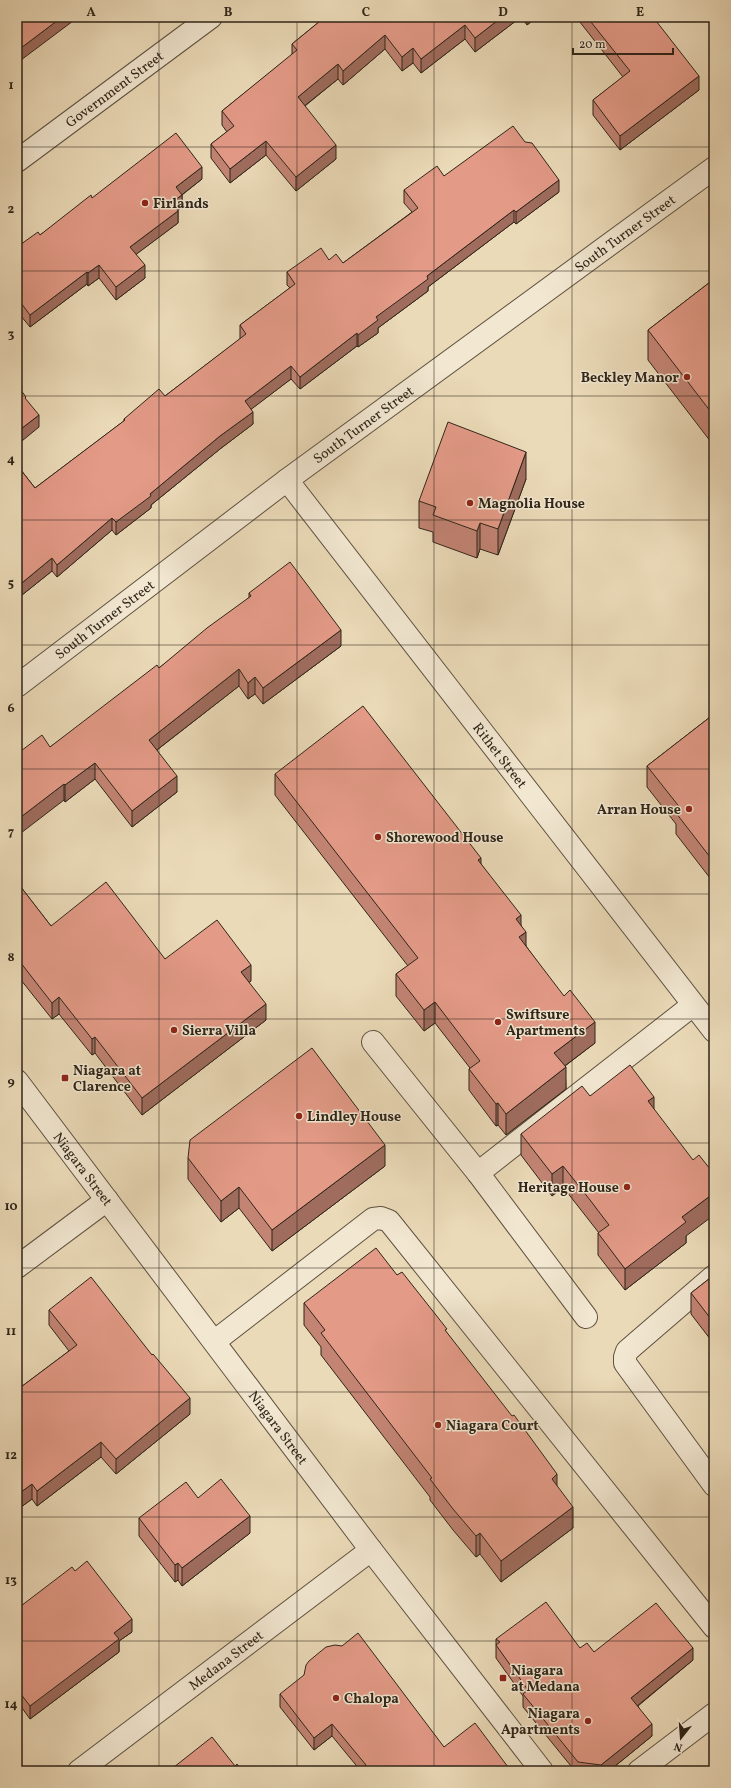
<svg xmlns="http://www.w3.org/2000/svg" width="731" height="1788" font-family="Vollkorn,serif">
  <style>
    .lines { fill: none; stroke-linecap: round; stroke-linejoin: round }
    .minor-casing { stroke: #5e5241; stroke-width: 24 }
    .minor { stroke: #f2e7d1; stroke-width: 22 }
    .wall { fill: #c38474; stroke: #2f2519 }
    .shaded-wall { fill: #9f6c5e; stroke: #2f2519 }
    .building { fill: #e39a87; stroke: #2f2519 }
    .grid { fill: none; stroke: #2f2519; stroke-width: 1; stroke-opacity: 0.55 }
    .poi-dot { fill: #8f2418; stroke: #f2e7d1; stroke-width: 1.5 }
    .labels { text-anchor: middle; stroke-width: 3; stroke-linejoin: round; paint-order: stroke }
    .street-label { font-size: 14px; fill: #2f2519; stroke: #f2e7d1 }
    .poi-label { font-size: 14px; font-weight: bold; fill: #2f2519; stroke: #f2e7d1; text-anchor: start }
    .neatline { fill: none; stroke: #2f2519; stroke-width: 1.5 }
    .grid-label { font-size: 13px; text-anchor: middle; font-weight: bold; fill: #2f2519 }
  </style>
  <rect width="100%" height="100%" fill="#ebdab8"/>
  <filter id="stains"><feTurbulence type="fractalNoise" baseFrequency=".005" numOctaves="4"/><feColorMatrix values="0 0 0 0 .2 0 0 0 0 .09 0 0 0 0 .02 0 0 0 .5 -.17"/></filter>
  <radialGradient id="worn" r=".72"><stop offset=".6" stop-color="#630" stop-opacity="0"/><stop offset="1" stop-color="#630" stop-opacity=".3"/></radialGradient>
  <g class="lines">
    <defs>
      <g id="minor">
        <path id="s1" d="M17,161L211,17"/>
        <path id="s2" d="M287,480L714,1031"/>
        <path id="s3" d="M17,686L287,480L714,168"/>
        <path d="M373,1042L478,1173L586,1317"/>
        <path id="s4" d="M17,1081L371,1550L542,1771"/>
        <path d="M478,1173L693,1005"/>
        <path d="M17,1267L107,1200"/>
        <path d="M714,1276L627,1351L625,1357V1363L714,1485"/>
        <path d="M215,1341L373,1219L381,1218L389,1221L714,1627"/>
        <path id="s5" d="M79,1771L371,1550"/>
        <path d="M639,1771L714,1714"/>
      </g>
    </defs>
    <use href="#minor" class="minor-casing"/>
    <use href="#minor" class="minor"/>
  </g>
  <path class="wall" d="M325,17H521L475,52L465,39L421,73L413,63L402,71L385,49L343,85L338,79L305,106L336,159L296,191L266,155L230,183L211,158V144L227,132L222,125V111L292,55V44Z
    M521,17H537L527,25Z
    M576,17H653L699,90L620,150L593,115V100L623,77Z
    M444,176L559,192L516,224L514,222L428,287V291L378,328V333L358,347L357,346L300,389L291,379L251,409L253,424L220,449L151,505V508L116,535L112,530L57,577L52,571L17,599V465L35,488L124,421V419L165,396L240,339V325L290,288L287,285V272L329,260L343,263L412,212L404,203V190Z
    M202,179L182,195V207L178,210V223L136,254L145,278L116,300L99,278L88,286L87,284L30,327L21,316L17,319V247L40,235L92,198Z
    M714,279V446L648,360V330Z
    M526,479L498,555L480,549L477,558L433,542V532L419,528V501Z
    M249,593L341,646L263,704L255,694L248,699L239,686L157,750L177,792L132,827L95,779L65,802L64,800L50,747L159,668L249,598Z
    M714,714V875L710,878L676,834V824L647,787V766Z
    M275,774L481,864L521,925L526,946L595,1043L565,1066L566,1089L506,1135L498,1125L496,1126L469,1090V1069L470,1068L435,1023L424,1031L396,996V974L408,966L275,795Z
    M17,882L51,926L165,959L251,981L249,983L266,1020L142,1115L95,1053L92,1055L59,1014L52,1019L17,975Z
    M590,1096L654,1110L686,1236V1243L625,1290L598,1255V1233H599L563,1187L552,1196L521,1155V1134Z
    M188,1158L385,1166L272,1251L239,1208L221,1222L188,1179Z
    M397,1275L447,1333L557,1486L573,1528L501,1582L480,1554L476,1557L453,1530L430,1500V1497L321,1355V1347L304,1325V1303Z
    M714,1275V1344L691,1314V1293Z
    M49,1310L190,1414L116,1474L101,1457L37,1506L32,1499L17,1510V1390L69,1351L49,1325Z
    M198,1498L250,1533L182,1586L178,1580L175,1582L139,1536V1518Z
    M75,1571L132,1632L119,1641V1652L30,1719L17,1701V1609Z
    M496,1639L580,1648L594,1652L693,1660L638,1706L652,1736L609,1771H575L523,1707V1696L496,1658Z
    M280,1694L444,1747L360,1770L332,1736L314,1750L280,1707Z"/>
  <path class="shaded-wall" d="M62,17H77V18L17,63V51Z
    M502,17H521L475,52V38Z
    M527,17H537L527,25Z
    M465,25V39L421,73V59Z
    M385,35V49L343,85V71Z
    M413,48V63L402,71V57Z
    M338,64V79L298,111V97Z
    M699,76V90L620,150V136Z
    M266,141V155L230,183V169Z
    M336,145V159L296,191V177Z
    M202,167V179L179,197L182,195V207L172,215V202L176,187Z
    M559,180V192L516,224V212Z
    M514,210V222L428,287V291L378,328V333L358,347V335L376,317L427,276Z
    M178,211V223L130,259V247Z
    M99,265V278L88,286V273Z
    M145,265V278L116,300V287Z
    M87,272V284L30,327V315Z
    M21,303V316L17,319V306Z
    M357,333V346L300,389V377Z
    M291,366V379L245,414V401Z
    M253,412V424L220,449L151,505V508L116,535V522L220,436Z
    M39,415V427L17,445V432Z
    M526,452V479L498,555V529Z
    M112,518V530L57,577V565Z
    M480,523V549L477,558V531Z
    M52,558V571L17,599V587Z
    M341,630V646L263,704V688Z
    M239,669V686L149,756V740Z
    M255,677V694L248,699V683Z
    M95,763V779L65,802V785Z
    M177,776V792L132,827V811Z
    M64,784V800L17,836V820Z
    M714,854V875L710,878V857Z
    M481,858V880L478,860Z
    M521,915V936L526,932V954L519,958L516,919Z
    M251,965V981L241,989V972Z
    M59,997V1014L52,1019V1003Z
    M435,1002V1023L424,1031V1010Z
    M266,1004V1020L142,1115V1098Z
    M595,1022V1043L554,1074V1053Z
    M95,1037V1053L92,1055V1039Z
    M566,1067V1089L506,1135V1114Z
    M654,1097V1118L648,1101Z
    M498,1103V1125L496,1126V1104Z
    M385,1145V1166L272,1251V1230Z
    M563,1166V1187L552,1196V1174Z
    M239,1187V1208L221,1222V1201Z
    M714,1193V1215L686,1236V1243L625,1290V1269L682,1217Z
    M190,1398V1414L116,1474V1459Z
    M101,1442V1457L37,1506V1491Z
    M557,1474V1496L552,1479Z
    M32,1484V1499L17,1510V1495Z
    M573,1507V1528L501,1582V1561Z
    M250,1516V1533L182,1586V1568Z
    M480,1533V1554L476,1557V1536Z
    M178,1563V1580L175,1582V1565Z
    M132,1619V1632L119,1641V1652L30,1719V1706L114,1633Z
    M693,1648V1660L631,1711V1698Z
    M332,1724V1736L314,1750V1738Z
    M652,1724V1736L609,1771H601V1765Z"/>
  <path class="building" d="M17,17H62L17,51Z
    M325,17H502L475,38L465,25L421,59L413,48L402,57L385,35L343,71L338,64L298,97L336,145L296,177L266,141L230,169L211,144L234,126L222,111L297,50L292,44Z
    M587,17H653L699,76L620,136L593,100L630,71Z
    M513,126L525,142L532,143L559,180L516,212L514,210L427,276L428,279L376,317L378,320L358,335L357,333L300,377L291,366L245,401L253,412L220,436L150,494L151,496L116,522L112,518L57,565L52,558L17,587V465L35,488L125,420L124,419L159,389L165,396L246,334L240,325L295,284L287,272L321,248L329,260L336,254L343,263L418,208L404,190L437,166L444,176Z
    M176,133L202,167L176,187L182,195L172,202L178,211L130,247L145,265L116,287L99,265L88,273L87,272L30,315L21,303L17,306V247L38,232L40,235L91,195L92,198Z
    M714,279V416L648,330Z
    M17,385L26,397L25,398L39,415L17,432Z
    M448,422L526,452L498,529L480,523L477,531L433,515L436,507L419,501Z
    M290,562L341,630L263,688L255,677L248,683L239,669L149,740L177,776L132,811L95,763L65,785L64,784L17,820V754L42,735L50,747L157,665L159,668L207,628L251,596L249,593Z
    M363,706L481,858L478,860L521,915L516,919L526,932L519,937L564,996L570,990L595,1022L554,1053L566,1067L506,1114L498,1103L496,1104L469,1069L480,1061L435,1002L424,1010L396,974L418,958L275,774Z
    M714,714V854L710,857L676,813L681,809L647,766Z
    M17,882L51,926L106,882L165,959L217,920L251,965L241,972L266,1004L142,1098L95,1037L92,1039L59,997L52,1003L17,958Z
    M312,1048L385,1145L272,1230L239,1187L221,1201L188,1158L190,1140Z
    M630,1065L654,1097L648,1101L693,1160L699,1155L714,1174V1193L682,1217L686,1222L625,1269L598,1233L609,1225L590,1200L563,1166L552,1174L521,1134L582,1086L590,1096Z
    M376,1248L397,1275L402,1272L447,1329L445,1330L512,1416L514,1415L557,1474L552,1479L573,1507L501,1561L480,1533L476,1536L453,1509L430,1479L432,1478L321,1333L325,1330L304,1303Z
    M714,1275V1323L691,1293Z
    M91,1277L152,1355L153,1354L190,1398L116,1459L101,1442L37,1491L32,1484L17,1495V1390L77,1345L49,1310Z
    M221,1479L250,1516L182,1568L178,1563L175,1565L139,1518L186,1482L198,1498Z
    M87,1561L132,1619L114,1633L119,1639L30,1706L17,1689V1609L72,1567L75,1571Z
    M546,1602L580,1648L587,1643L594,1652L656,1603L693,1648L631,1698L652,1724L601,1765L578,1762L523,1694L528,1690L496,1645L500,1642L496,1639Z
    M358,1633L444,1747L475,1723L511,1771H358L366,1765L332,1724L314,1738L280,1694L304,1675L306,1665L309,1661L326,1647L335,1645L342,1646Z
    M212,1737L235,1766L237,1764L242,1771H169Z"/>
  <path class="grid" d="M159,17V1771M297,17V1771M434,17V1771M572,17V1771M17,147H714M17,271H714M17,396H714M17,520H714M17,645H714M17,769H714M17,894H714M17,1019H714M17,1143H714M17,1268H714M17,1392H714M17,1517H714M17,1641H714"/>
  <g class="poi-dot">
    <circle cx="145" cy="203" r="4"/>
    <circle cx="687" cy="377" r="4"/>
    <circle cx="470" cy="503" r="4"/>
    <circle cx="689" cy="809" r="4"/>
    <circle cx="378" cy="837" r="4"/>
    <circle cx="498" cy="1022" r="4"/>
    <circle cx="174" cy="1030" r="4"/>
    <rect x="61" y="1074" width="8" height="8" rx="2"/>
    <circle cx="299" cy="1116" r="4"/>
    <circle cx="627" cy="1187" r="4"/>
    <circle cx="438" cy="1425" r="4"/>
    <rect x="499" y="1674" width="8" height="8" rx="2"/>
    <circle cx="336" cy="1698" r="4"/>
    <circle cx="588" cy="1721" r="4"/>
  </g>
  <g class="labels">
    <g class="street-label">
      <text dy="5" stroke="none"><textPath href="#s1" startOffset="121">Government Street</textPath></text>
      <text dy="5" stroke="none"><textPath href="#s3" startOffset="758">South Turner Street</textPath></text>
      <text dy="5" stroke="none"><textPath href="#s3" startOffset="434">South Turner Street</textPath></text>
      <text dy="5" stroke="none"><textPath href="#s3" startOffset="110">South Turner Street</textPath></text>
      <text dy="5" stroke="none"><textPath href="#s2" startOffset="348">Rithet Street</textPath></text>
      <text dy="5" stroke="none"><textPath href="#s4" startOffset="110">Niagara Street</textPath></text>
      <text dy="5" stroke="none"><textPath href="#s4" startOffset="434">Niagara Street</textPath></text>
      <text dy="5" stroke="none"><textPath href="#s5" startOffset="184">Medana Street</textPath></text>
    </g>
    <g class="poi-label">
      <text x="153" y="208">Firlands</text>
      <text x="679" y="382" text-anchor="end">Beckley Manor</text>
      <text x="478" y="508">Magnolia House</text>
      <text x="681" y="814" text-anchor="end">Arran House</text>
      <text x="386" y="842">Shorewood House</text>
      <text x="506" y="1019">Swiftsure<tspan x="506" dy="16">Apartments</tspan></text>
      <text x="182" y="1035">Sierra Villa</text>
      <text x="73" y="1075">Niagara at<tspan x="73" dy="16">Clarence</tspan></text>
      <text x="307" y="1121">Lindley House</text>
      <text x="619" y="1192" text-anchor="end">Heritage House</text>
      <text x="446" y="1430">Niagara Court</text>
      <text x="511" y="1675">Niagara<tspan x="511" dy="16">at Medana</tspan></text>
      <text x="344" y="1703">Chalopa</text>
      <text x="580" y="1718" text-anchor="end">Niagara<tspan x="580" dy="16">Apartments</tspan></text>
    </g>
  </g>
  <rect width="731" height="1788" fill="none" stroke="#ebdab8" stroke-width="44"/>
  <g transform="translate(681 1738) rotate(197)" stroke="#f2e7d1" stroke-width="3" paint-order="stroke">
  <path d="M0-3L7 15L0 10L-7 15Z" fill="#2f2519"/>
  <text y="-6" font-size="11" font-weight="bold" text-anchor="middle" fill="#2f2519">N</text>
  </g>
  <path d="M573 48v6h100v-6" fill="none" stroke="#2f2519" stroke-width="2"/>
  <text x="579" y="48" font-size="12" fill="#2f2519" stroke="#f2e7d1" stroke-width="3" paint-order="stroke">20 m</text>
  <rect x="22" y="22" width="687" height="1744" class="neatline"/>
  <g class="grid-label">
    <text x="91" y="16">A</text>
    <text x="228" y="16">B</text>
    <text x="366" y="16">C</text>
    <text x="503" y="16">D</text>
    <text x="640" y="16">E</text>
    <text x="11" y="89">1</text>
    <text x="11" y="213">2</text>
    <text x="11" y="338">3</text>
    <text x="11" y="463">4</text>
    <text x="11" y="587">5</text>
    <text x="11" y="712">6</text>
    <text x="11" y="836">7</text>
    <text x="11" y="961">8</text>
    <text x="11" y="1085">9</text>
    <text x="11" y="1210">10</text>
    <text x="11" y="1335">11</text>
    <text x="11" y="1459">12</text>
    <text x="11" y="1584">13</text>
    <text x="11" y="1708">14</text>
  </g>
  <rect width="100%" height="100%" filter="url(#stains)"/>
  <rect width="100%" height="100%" fill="url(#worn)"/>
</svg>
